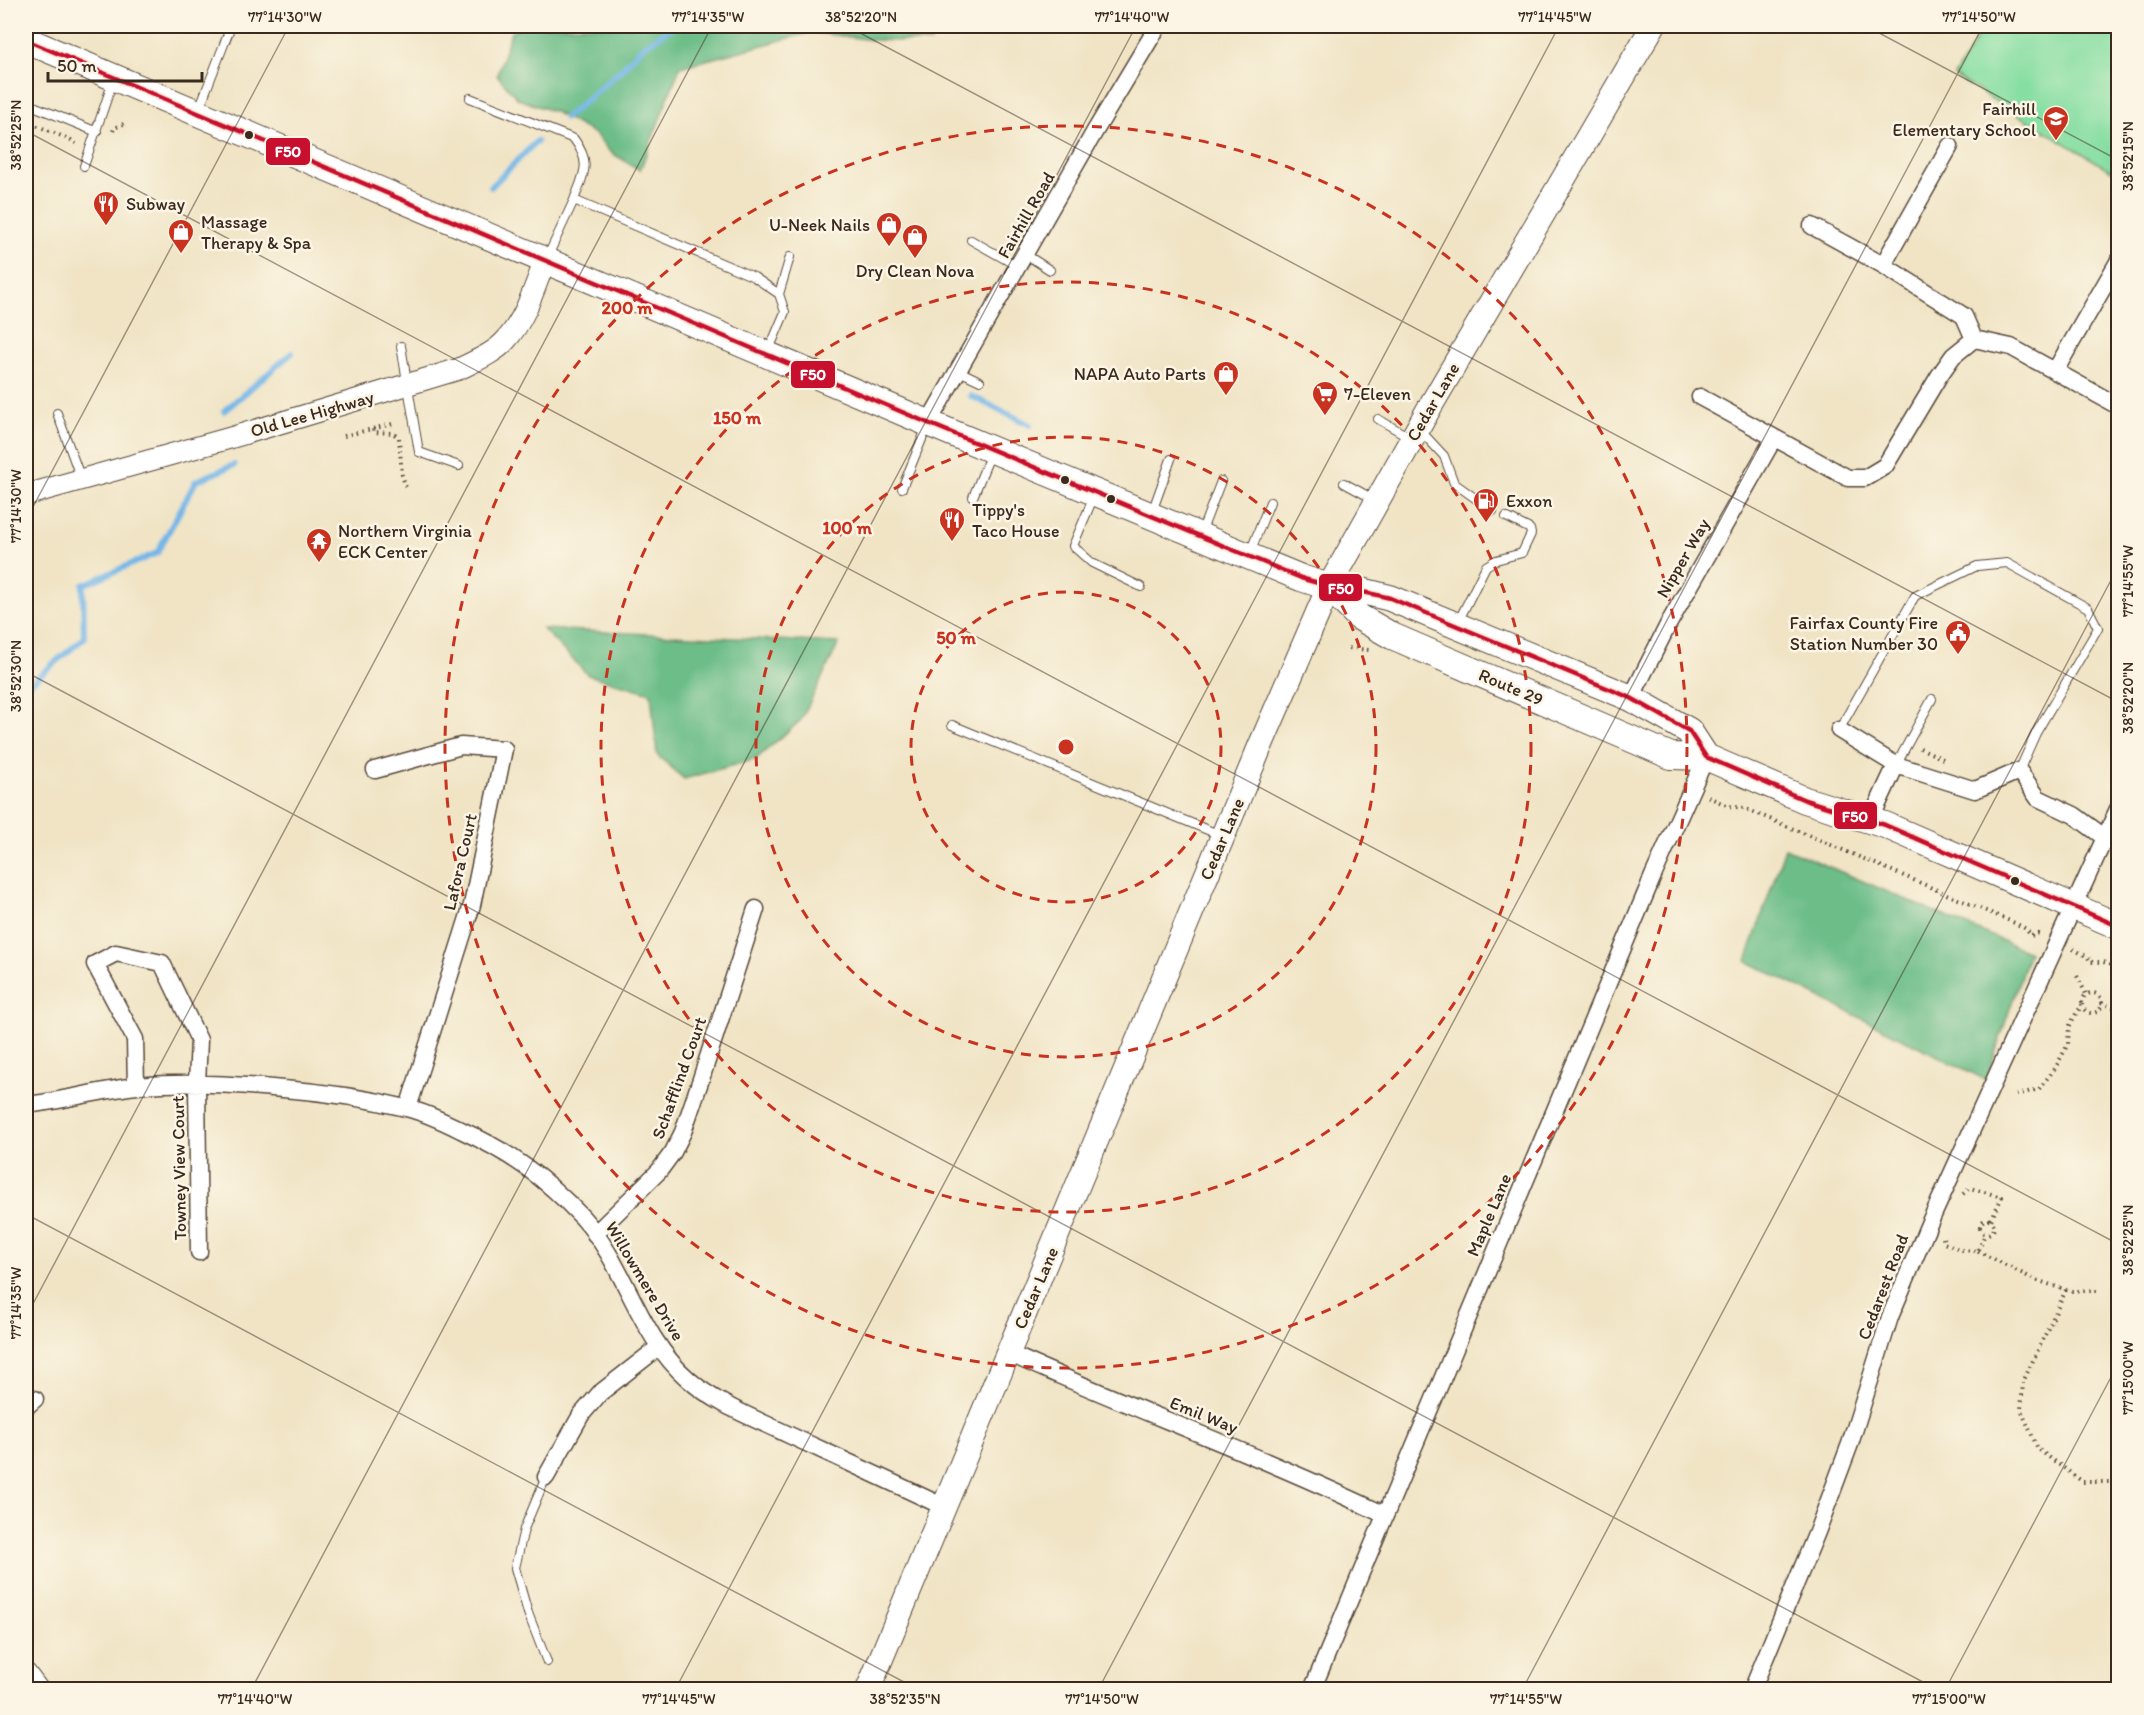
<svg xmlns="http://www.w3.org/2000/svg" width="2144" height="1715" font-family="Itim,sans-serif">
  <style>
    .green { fill: #86dea2; stroke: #608460; stroke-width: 1.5 }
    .forest { fill: #6cbd88; stroke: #547453; stroke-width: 1.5 }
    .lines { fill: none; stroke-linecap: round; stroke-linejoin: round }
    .stream { stroke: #73b6e8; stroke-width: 6 }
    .service-casing { stroke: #564637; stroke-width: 10 }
    .minor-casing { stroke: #564637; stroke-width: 19 }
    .tertiary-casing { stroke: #564637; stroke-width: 23 }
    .secondary-casing { stroke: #564637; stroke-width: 26 }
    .primary-casing { stroke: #564637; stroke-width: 28 }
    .path { stroke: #564637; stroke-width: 4; stroke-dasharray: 1.5 4.5; stroke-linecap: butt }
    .service { stroke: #fff; stroke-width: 8 }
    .minor { stroke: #fff; stroke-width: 16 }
    .tertiary { stroke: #fff; stroke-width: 21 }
    .secondary { stroke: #fff; stroke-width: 24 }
    .primary { stroke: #fff; stroke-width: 26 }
    .bus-1-casing { stroke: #fcf5e5; stroke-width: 9 }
    .bus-1 { stroke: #c8102e; stroke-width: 4.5 }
    .ticks { fill: none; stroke: #3b2a1e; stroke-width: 1.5; stroke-opacity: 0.45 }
    .ring { fill: none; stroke: #c8321e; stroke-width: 3; stroke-dasharray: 10 8 }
    .bus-dot { fill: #3b2a1e; stroke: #fcf5e5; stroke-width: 2 }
    .labels { text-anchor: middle; stroke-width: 5; stroke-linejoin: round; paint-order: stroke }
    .poi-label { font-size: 18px; fill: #3b2a1e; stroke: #fcf5e5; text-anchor: start }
    .street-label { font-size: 18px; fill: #3b2a1e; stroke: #fcf5e5 }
    .centre { fill: #c8321e; stroke: #fcf5e5; stroke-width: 3 }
    .ring-label { font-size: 18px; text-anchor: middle; font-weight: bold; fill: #c8321e; stroke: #fcf5e5; stroke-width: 5; stroke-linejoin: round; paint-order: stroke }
    .line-badge { stroke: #fcf5e5; stroke-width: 2 }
    .badge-label { font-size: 16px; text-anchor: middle; font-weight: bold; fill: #fff }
    .neatline { fill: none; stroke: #3b2a1e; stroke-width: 2 }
    .ticks-label { font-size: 15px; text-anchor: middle; fill: #3b2a1e }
  </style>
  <rect width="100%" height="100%" fill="#fcf5e5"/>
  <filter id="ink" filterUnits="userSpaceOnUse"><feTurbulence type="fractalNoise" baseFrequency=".0167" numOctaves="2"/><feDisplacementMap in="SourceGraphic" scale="12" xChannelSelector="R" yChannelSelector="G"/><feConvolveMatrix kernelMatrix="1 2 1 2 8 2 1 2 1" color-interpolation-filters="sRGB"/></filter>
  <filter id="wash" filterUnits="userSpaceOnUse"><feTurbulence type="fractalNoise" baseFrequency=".008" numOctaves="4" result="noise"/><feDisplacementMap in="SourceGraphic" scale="24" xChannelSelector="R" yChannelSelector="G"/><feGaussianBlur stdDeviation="1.35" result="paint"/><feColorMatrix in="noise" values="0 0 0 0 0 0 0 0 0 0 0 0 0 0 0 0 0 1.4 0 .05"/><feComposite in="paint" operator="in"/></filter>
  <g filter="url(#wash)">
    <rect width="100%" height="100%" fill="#f0e4c5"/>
    <path class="green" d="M1984,26H2118V175L1954,76Z"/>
    <path class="forest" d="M525,26H926L931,42L872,40L812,32L680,67L640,170L610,152L595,134L555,112L518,99L497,75L511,32Z
      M543,629L839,643L801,720L756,759L684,779L657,755L651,693L588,675Z
      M1785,848L2029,952L1986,1080L1746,961Z"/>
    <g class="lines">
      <path class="stream" d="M565,118L622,69L641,48L674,26
        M491,187L537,141
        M971,396L1030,425
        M224,411L292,353
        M26,687L84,638L83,585L157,553L196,481L234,465"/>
    </g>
  </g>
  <g filter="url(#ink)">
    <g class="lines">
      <defs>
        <path id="service" d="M470,98L574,139C592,164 584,173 574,200
          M26,103L97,132
          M199,109L231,26
          M84,166L113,81
          M971,240L1019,267
          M1025,254L1050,270
          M547,258L574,200L754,277L779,294L785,312L768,352
          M779,294L790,257
          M401,346L419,452L459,466
          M959,371L980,381
          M57,413L81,479
          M1378,419L1411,438
          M1419,429L1444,456L1454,483L1493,511
          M1344,483L1375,500
          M902,488L927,427
          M1094,496L1073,546L1092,563L1141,587
          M973,497L991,453
          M1152,512L1171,459
          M1201,533L1221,481
          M1249,555L1270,502
          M1458,622L1486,566L1496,560L1522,553L1531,534L1530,529L1506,517
          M952,725L1220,835
          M1839,730L1915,596L1977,566L2007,563L2088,608L2098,628L2036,733L2019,771
          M1896,765L1932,699
          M546,1477L524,1529L515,1568L528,1613L547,1662"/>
        <path id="minor" d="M1812,226L1883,265L1964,316L1974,339
          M1883,265L1950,146
          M2055,371L2118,262
          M1700,397L1848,478H1865L1885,466L1939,376L1953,356L1974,339L2011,347L2118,406
          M928,423L1095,131L1158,26
          M1631,698L1669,623L1774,438
          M1839,730L1896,765L1975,790L2019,771L2038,798L2074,815L2104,837
          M375,770L461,746L504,749L472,905L408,1108
          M1870,821L1896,765
          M136,1086L135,1039L95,964L116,953L162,963L199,1040L197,1083L199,1252
          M26,1105C63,1101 100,1090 137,1086C186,1081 234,1084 283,1089C324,1092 365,1098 406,1108C424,1112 443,1121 461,1130C511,1153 544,1177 582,1217C626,1265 638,1336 688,1379C716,1404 754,1418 787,1434C839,1458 892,1482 944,1507
          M595,1234L659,1171L673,1152L683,1132L702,1076L756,909
          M1008,1353C1133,1409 1262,1456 1385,1515
          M26,1407L35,1399
          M546,1477L581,1415L600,1393L659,1347
          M1312,1690L1653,876L1706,757
          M1752,1690L1817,1532L1850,1444L1890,1317L1929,1224L2118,809"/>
        <path id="tertiary" d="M26,495L230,438L459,369C475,361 495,353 506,340C526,318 534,288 545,261
          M26,1674L38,1690"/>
        <path id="secondary" d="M868,1690L1259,749L1329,587L1431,405L1653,26"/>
        <path id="primary" d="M26,40L928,423L1301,578L1329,587L1358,590L1390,598L1631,698L1689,731L1706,757
          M1329,587L1359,617L1392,636L1671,756L1706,757L1805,800L1885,825L2118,926"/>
      </defs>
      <use href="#service" class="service-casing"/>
      <use href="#minor" class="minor-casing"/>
      <use href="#tertiary" class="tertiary-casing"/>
      <use href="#secondary" class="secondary-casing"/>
      <use href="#primary" class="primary-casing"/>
      <path class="path" d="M26,121L71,140L76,144
        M113,131L114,128L124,124
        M373,429L374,432L393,433L399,438L402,475L406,488
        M344,436L392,424
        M1349,648L1369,650
        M1920,748L1943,759
        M1708,797L1729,806L1744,808L2017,924L2026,929L2031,936L2038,934L2041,935
        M2073,949L2088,957L2090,962H2103L2118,967
        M2077,976L2086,994
        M2082 1003a10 10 0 1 1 20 0a10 10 0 1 1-20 0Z
        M2101,1003L2118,1009
        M2016,1095L2039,1089L2056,1067L2068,1044L2069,1027L2077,1012L2082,1006
        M1963,1194L1970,1188L2002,1197L1991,1220
        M1980 1227a7 7 0 1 1 14 0a7 7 0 1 1-14 0Z
        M1943,1238L1944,1243L1961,1250L1978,1251L1985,1234
        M1978,1251L2033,1279L2069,1291H2100
        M2066,1290L2023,1382L2021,1410L2038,1449L2083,1482H2118"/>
      <use href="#service" class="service"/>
      <use href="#minor" class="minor"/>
      <use href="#tertiary" class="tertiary"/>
      <use href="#secondary" class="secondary"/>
      <use href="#primary" class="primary"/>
      <defs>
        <path id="bus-1" d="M26,40L928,423L1301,578C1331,588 1360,590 1390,598L1631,698L1689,731L1706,757L1805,800L1885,825L2118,926"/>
      </defs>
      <use href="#bus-1" class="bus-1-casing"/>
      <use href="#bus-1" class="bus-1"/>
    </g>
  </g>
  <path class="ticks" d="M847,26L2118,702M1866,26L2118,160M26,131L2118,1244M26,520L289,26M26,672L1938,1690M26,1214L919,1690M26,1317L712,26M251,1690L1136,26M675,1690L1559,26M1098,1690L1983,26M1522,1690L2118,567M1945,1690L2118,1364"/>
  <g class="ring">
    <circle cx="1066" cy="747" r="155"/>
    <circle cx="1066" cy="747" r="310"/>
    <circle cx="1066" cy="747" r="465"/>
    <circle cx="1066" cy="747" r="621"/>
  </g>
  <defs>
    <symbol id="school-pin" viewBox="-11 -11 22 30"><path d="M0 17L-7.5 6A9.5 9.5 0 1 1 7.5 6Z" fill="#c8321e" stroke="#fcf5e5"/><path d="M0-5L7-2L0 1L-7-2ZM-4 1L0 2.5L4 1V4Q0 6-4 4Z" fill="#fff"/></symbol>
    <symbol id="restaurant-pin" viewBox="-11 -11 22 30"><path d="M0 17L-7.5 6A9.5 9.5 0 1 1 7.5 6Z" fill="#c8321e" stroke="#fcf5e5"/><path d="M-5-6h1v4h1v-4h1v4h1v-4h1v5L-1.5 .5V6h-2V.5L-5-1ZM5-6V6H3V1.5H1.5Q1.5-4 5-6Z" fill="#fff"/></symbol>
    <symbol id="shop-pin" viewBox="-11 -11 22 30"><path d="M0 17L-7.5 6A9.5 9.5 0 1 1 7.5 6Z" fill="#c8321e" stroke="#fcf5e5"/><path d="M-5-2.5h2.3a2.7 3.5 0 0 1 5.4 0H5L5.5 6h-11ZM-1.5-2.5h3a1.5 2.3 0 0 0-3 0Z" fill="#fff"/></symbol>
    <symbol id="supermarket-pin" viewBox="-11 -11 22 30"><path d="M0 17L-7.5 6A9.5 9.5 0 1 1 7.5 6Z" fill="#c8321e" stroke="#fcf5e5"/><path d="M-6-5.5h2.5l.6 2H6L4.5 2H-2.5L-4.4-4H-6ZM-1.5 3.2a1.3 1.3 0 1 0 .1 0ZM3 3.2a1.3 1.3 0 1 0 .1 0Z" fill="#fff"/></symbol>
    <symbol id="fuel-pin" viewBox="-11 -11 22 30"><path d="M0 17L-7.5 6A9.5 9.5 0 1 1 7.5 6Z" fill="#c8321e" stroke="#fcf5e5"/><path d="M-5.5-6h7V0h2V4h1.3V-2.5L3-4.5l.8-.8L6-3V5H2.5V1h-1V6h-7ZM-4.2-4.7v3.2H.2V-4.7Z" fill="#fff"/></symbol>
    <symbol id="temple-pin" viewBox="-11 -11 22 30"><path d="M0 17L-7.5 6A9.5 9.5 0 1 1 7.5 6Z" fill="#c8321e" stroke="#fcf5e5"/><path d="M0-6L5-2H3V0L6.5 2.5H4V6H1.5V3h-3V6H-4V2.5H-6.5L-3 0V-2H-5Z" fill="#fff"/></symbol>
    <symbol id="civic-pin" viewBox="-11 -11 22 30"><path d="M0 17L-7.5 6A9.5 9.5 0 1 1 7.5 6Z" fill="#c8321e" stroke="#fcf5e5"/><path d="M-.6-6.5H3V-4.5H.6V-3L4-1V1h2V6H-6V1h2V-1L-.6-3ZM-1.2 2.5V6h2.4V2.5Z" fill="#fff"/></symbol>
  </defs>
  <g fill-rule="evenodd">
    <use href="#school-pin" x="2041" y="104" width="30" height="40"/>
    <use href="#restaurant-pin" x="91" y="189" width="30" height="40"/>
    <use href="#shop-pin" x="874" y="210" width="30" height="40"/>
    <use href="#shop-pin" x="166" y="217" width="30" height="40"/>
    <use href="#shop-pin" x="900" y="222" width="30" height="40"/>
    <use href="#shop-pin" x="1211" y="359" width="30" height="40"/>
    <use href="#supermarket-pin" x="1310" y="379" width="30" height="40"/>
    <use href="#fuel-pin" x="1471" y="486" width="30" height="40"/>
    <use href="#restaurant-pin" x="937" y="505" width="30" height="40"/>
    <use href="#temple-pin" x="304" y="526" width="30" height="40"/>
    <use href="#civic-pin" x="1943" y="618" width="30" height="40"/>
  </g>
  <g class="bus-dot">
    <circle cx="249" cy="135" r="5"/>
    <circle cx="1065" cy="480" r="5"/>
    <circle cx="1111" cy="499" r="5"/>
    <circle cx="2015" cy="881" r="5"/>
  </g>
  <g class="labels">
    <g class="poi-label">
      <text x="2036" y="115" text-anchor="end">Fairhill<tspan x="2036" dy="21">Elementary School</tspan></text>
      <text x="126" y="210">Subway</text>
      <text x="201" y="228">Massage<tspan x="201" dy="21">Therapy &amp; Spa</tspan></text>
      <text x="870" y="231" text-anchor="end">U-Neek Nails</text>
      <text x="915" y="277" text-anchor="middle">Dry Clean Nova</text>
      <text x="1206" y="380" text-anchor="end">NAPA Auto Parts</text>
      <text x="1344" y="400">7-Eleven</text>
      <text x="1506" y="507">Exxon</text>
      <text x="972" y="516">Tippy's<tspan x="972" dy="21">Taco House</tspan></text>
      <text x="338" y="537">Northern Virginia<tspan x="338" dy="21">ECK Center</tspan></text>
      <text x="1938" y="629" text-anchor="end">Fairfax County Fire<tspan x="1938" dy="21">Station Number 30</tspan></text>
    </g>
    <g class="street-label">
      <text transform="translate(1026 215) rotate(-60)" y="6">Fairhill Road</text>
      <text transform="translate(1433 402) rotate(-60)" y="6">Cedar Lane</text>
      <text transform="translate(312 414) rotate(-16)" y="6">Old Lee Highway</text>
      <text transform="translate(1683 558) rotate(-60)" y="6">Nipper Way</text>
      <text transform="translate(1511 687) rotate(23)" y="6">Route 29</text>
      <text transform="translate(1222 839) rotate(-67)" y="6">Cedar Lane</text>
      <text transform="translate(460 862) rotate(-77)" y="6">Lafora Court</text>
      <text transform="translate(679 1078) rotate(-70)" y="6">Schafflind Court</text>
      <text transform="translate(179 1168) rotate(-91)" y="6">Towney View Court</text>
      <text transform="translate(1489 1215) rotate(-67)" y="6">Maple Lane</text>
      <text transform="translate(645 1281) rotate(59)" y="6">Willowmere Drive</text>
      <text transform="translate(1883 1287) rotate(-69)" y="6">Cedarest Road</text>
      <text transform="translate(1036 1288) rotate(-67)" y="6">Cedar Lane</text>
      <text transform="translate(1204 1415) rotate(22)" y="6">Emil Way</text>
    </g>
  </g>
  <circle cx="1066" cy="747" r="9" class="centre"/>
  <g class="ring-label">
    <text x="627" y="314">200 m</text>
    <text x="737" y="424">150 m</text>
    <text x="847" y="534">100 m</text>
    <text x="956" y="644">50 m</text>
  </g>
  <g class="line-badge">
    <rect x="265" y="137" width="46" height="29" rx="6" fill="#c8102e"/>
    <rect x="790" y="360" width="46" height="29" rx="6" fill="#c8102e"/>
    <rect x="1318" y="573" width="45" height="29" rx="6" fill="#c8102e"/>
    <rect x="1833" y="801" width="45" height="29" rx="6" fill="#c8102e"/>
  </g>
  <g class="badge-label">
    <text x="288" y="157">F50</text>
    <text x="813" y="380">F50</text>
    <text x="1341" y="594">F50</text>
    <text x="1855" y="822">F50</text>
  </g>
  <rect width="2144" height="1715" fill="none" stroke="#fcf5e5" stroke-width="66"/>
  <path d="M48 72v9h154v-9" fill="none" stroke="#3b2a1e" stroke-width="3"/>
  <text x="57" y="72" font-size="18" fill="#3b2a1e" stroke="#fcf5e5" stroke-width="4.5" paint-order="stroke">50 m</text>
  <rect x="33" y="33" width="2078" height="1649" class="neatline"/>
  <g class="ticks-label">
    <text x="285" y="22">77°14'30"W</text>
    <text x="708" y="22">77°14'35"W</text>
    <text x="861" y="22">38°52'20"N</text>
    <text x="1132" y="22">77°14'40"W</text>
    <text x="1555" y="22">77°14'45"W</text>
    <text x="1979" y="22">77°14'50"W</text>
    <text transform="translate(16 135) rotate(-90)" y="5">38°52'25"N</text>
    <text transform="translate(2128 156) rotate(-90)" y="5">38°52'15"N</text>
    <text transform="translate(16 506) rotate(-90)" y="5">77°14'30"W</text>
    <text transform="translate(2128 581) rotate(-90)" y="5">77°14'55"W</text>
    <text transform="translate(16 676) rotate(-90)" y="5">38°52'30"N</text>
    <text transform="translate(2128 698) rotate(-90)" y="5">38°52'20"N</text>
    <text transform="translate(2128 1240) rotate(-90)" y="5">38°52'25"N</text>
    <text transform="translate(16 1303) rotate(-90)" y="5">77°14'35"W</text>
    <text transform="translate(2128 1378) rotate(-90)" y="5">77°15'00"W</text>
    <text x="255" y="1704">77°14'40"W</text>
    <text x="679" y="1704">77°14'45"W</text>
    <text x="905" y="1704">38°52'35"N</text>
    <text x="1102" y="1704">77°14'50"W</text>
    <text x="1526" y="1704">77°14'55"W</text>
    <text x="1949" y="1704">77°15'00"W</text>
  </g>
</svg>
